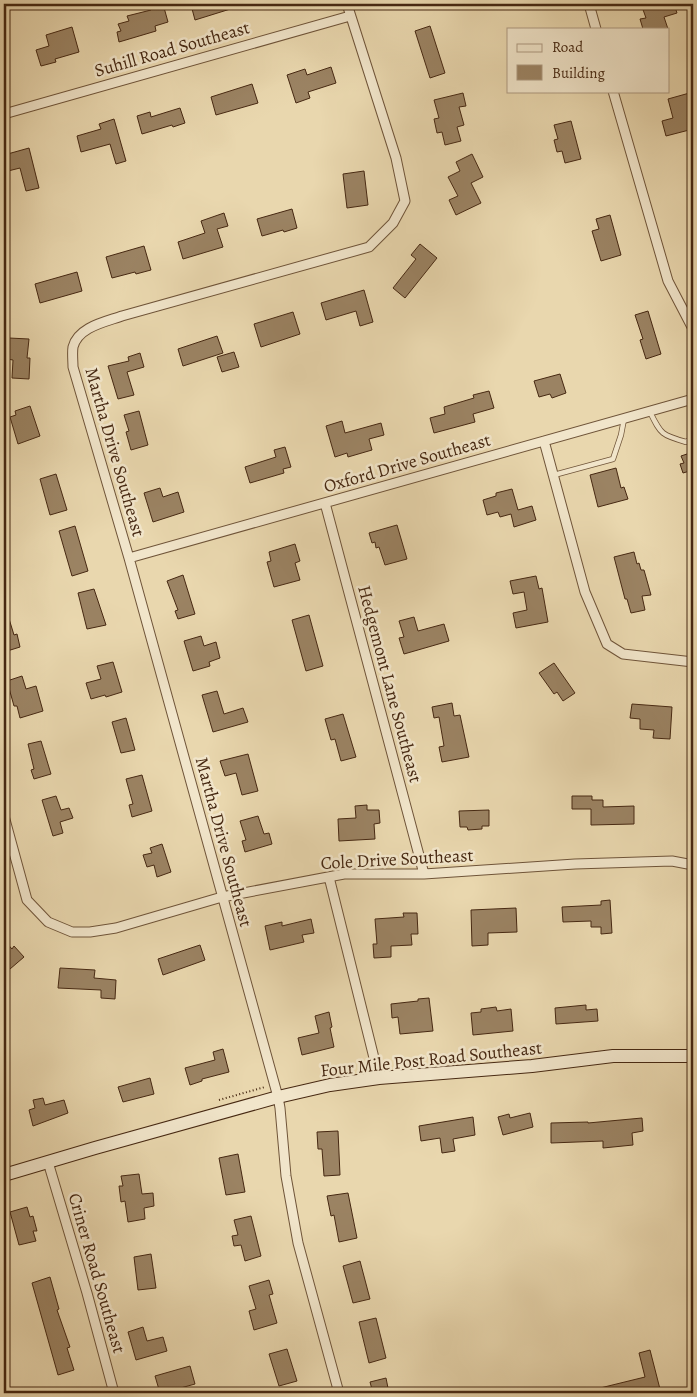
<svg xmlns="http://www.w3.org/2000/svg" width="697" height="1397" font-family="Alegreya,serif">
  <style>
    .building { fill: #9b8363; stroke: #462812 }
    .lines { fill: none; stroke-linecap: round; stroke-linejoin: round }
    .service-casing { stroke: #6f5439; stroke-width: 6 }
    .minor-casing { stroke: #6f5439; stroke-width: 11 }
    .secondary-casing { stroke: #462812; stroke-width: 14 }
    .path { stroke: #462812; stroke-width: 2; stroke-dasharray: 1 2.5; stroke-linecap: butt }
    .service { stroke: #f1e5ca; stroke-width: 4.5 }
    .minor { stroke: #f1e5ca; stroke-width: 9 }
    .secondary { stroke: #f1e5ca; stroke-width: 12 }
    .labels { text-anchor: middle; stroke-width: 5; stroke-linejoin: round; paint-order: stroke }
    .street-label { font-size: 18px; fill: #462812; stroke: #f1e5ca }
  </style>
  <rect width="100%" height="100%" fill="#e9d7ae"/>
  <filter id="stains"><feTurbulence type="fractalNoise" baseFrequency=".004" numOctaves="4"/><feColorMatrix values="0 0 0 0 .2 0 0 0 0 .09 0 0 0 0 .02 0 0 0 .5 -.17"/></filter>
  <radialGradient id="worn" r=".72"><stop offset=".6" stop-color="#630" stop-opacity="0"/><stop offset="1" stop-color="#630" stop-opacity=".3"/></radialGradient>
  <path class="building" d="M149,4H163L168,22L155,26L156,31L119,42L117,32L121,31L118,24L129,21L127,16L151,10Z
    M196,4H240V6L195,20L191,5Z
    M641,4H674L677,13L664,17L668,29H643L640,19L646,18Z
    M430,26L445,73L430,78L415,31Z
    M72,27L79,52L55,59L56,62L41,66L36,50L49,46L46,35Z
    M331,67L336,83L308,92L310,98L296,103L287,75L305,69L307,75Z
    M252,84L258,103L216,115L211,97Z
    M693,92V129L666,136L662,121L673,118L668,99Z
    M463,93L466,106L459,107L464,125L457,127L461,141L445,145L442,132L437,133L434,119L439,118L434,100Z
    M180,108L185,123L173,127L172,125L142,134L137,116L150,112L151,117Z
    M114,119L126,161L116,164L110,144L81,152L77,136L101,129L99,124Z
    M571,121L581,159L565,163L562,151L557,152L554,140L558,139L554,125Z
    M29,148L39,188L26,191L20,168L4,172V155Z
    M472,154L483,177L471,183L481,203L456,215L449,200L458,196L448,177L460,171L456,162Z
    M364,171L368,205L347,208L343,174Z
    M292,209L297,228L284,232L283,230L262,236L257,219Z
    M224,213L228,226L217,229L223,247L183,259L178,242L205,233L201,221Z
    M610,215L621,255L601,261L592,231L599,229L596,219Z
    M420,244L437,258L405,298L393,288L416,259L411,255Z
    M144,246L151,270L136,274L135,272L112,278L106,257Z
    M77,272L82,291L40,303L35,284Z
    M364,290L373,322L360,326L356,311L326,320L321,303Z
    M648,311L661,354L646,359L640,340L643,339L635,315Z
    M293,312L300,334L261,347L254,324Z
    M217,336L223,353L183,366L178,349Z
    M9,338L29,339L27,358H30L29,379L12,378L13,360L7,359Z
    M234,352L239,367L222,372L217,357Z
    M140,353L144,367L127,372L134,395L118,399L108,366L129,361L128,357Z
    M560,374L566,393L552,398L550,394L539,397L534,381Z
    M489,391L494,408L473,414L475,422L434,433L430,418L445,414L444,407L474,398L473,395Z
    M30,406L40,436L18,444L10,417L16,415L15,411Z
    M139,411L148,445L131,450L126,432L129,431L124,415Z
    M342,421L345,433L381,423L384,435L369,439L372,450L348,457L347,453L335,457L326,426Z
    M285,447L291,467L283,469L284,473L250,483L245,467L276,457L274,450Z
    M693,452V470L683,473L680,464L684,463L681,456Z
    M616,468L621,488L624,487L628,499L598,507L590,475Z
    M56,474L67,510L50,515L40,479Z
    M160,488L163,497L178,492L184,512L153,522L144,493Z
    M512,489L518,510L532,506L536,520L514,527L511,514L500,517L498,512L487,515L483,500L496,496V493Z
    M397,525L407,559L385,565L379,547L376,548L375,542L372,543L369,533Z
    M75,526L88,571L72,576L59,531Z
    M295,544L300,561L295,563L300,580L274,587L267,562L271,561L269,552Z
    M634,552L637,564L639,563L641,570H644L651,595L642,596L645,610L631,613L627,599H625L614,557Z
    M183,575L195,614L178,619L175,611L178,610L167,581Z
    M536,576L539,589L542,588L548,622L516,628L513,613L527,610L524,592L513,594L510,581Z
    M94,589L106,625L87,629L78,593Z
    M4,609H6L14,635L17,634L20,647L4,652Z
    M309,615L323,666L306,671L292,620Z
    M414,617L418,631L444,624L449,641L404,654L399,638L404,637L399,621Z
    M201,636L204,646L216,642L220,658L209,662L210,666L193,671L184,641Z
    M113,662L122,692L106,697L105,695L91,699L86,683L101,679L97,666Z
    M554,663L575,693L563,701L557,692L554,694L539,673Z
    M22,676L26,689L36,686L43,711L20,718L17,706H14L7,681Z
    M217,691L224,714L243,708L248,722L213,732L202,695Z
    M452,703L454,716L460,715L469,757L442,762L439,747L444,746L439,717L434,718L432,707Z
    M632,704L672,707L670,739L653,738L654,730L640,729V719L630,718Z
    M343,714L356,757L341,761L335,739L331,740L325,719Z
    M126,718L135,750L121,753L112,722Z
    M41,741L51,774L34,779L31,770L34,769L28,744Z
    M248,754L258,791L242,795L236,773L225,776L220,761Z
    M142,775L152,811L132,817L129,805L133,804L126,779Z
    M56,796L61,810L69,808L73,818L60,822L63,833L53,836L42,800Z
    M572,796H592V800H603V807L634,806V824L591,825V809H572Z
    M367,805V810H379L380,823L374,824L375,839L339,841L338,819L356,818L355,806Z
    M489,810V826H482V829L468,830L467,827H460L459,811Z
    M258,816L264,834L269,833L272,844L245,852L242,841L246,840L240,821Z
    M162,844L171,872L157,877L154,865L147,867L143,855L152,853L150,848Z
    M610,900L612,933L601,934V927H591V921L563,922L562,907L601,905V901Z
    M516,908L517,932L488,933V945L472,946L471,910Z
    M403,913H417L418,934H411L412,945L391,946V957L374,958L373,944H377L375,919L404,917Z
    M311,919L314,933L302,935L304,942L270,950L265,926L282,922V926Z
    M4,940L12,949L14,946L24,957L10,969L4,962Z
    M200,945L205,960L163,975L158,959Z
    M60,968L95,970L94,978L116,980L115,999L101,998V990L58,988Z
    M429,998L433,1031L400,1034L398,1017L392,1018L391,1004L418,1001V999Z
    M586,1005V1010L597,1009L598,1021L556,1024L555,1008Z
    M496,1007L497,1011L511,1009L513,1031L473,1035L471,1013L481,1012V1009Z
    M329,1012L332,1027L330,1028L334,1047L302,1055L298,1038L319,1033L315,1016Z
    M223,1049L229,1072L202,1079V1081L190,1085L185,1068L215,1060L213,1052Z
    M150,1078L154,1094L123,1102L118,1087Z
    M43,1098L45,1105L64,1100L68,1113L33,1126L29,1110L35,1108L33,1100Z
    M530,1113L533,1127L503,1135L498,1117L509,1114L510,1118Z
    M473,1117L475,1135L453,1139L455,1151L442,1153L440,1138L421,1141L419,1126Z
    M642,1118L643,1131L632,1133L633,1145L603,1148V1141L551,1143V1123L588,1122V1123Z
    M338,1131L340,1175L324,1176L322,1149H318L317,1132Z
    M238,1154L245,1192L226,1195L219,1158Z
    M139,1174L142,1194L153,1193L154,1206L144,1208L145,1219L128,1222L125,1201L121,1202L119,1186H123L121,1176Z
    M348,1193L357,1238L339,1242L334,1215L331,1216L327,1196Z
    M27,1207L30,1217L33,1216L37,1231H33L36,1241L19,1245L10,1212Z
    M251,1216L261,1256L245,1261L241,1245L234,1246L232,1236L238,1235L234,1220Z
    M151,1254L156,1288L138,1290L134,1257Z
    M360,1261L370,1299L353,1303L343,1266Z
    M50,1277L59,1309L57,1310L70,1347L67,1348L74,1370L58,1375L32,1283Z
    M269,1280L273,1294L269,1295L277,1323L254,1330L249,1311L256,1309L249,1286Z
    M376,1318L386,1358L369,1363L359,1322Z
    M143,1327L147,1341L163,1337L167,1351L136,1360L128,1332Z
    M287,1349L297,1381L279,1386L269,1354Z
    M650,1350L661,1393H593L592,1390L645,1377L639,1353Z
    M190,1366L195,1384L177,1389L178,1393H160L155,1376Z
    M386,1378L389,1393H373L370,1382Z"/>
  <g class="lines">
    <defs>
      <path id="service" d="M650,412C661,434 661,435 686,442L693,438
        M554,475L613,459L621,435L624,419"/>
      <path id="minor" d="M589,4L596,29
        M613,91L668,281L693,329
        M4,114L350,16
        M544,441L585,592L607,644L623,654L693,662
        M325,503L424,874
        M129,558L693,399
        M4,816L27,900L48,922L72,932H90L116,928L222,897L344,874H424L575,864L672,861L693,865
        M329,877L379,1078
        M48,1162L87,1293L114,1393
        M339,1393L298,1243L286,1176L280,1108L278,1097L129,558L73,367C73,361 72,353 73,347C78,327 105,322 122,316L369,247L393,223L405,201L396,158L347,4"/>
      <path id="secondary" d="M4,1175L95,1148L278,1097L330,1085L379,1078L532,1066L613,1056H693"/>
    </defs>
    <use href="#service" class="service-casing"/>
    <use href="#minor" class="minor-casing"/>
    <use href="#secondary" class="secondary-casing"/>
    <path class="path" d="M219,1100L265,1087"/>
    <use href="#service" class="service"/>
    <use href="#minor" class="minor"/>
    <use href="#secondary" class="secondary"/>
  </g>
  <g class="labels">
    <g class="street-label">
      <text transform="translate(172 49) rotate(-16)" y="6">Suhill Road Southeast</text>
      <text transform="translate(115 452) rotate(74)" y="6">Martha Drive Southeast</text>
      <text transform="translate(407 463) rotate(-16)" y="6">Oxford Drive Southeast</text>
      <text transform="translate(390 684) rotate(75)" y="6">Hedgemont Lane Southeast</text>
      <text transform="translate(224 842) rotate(75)" y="6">Martha Drive Southeast</text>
      <text transform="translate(397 859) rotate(-3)" y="6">Cole Drive Southeast</text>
      <text transform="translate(431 1059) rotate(-6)" y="6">Four Mile Post Road Southeast</text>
      <text transform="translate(97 1273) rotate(74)" y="6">Criner Road Southeast</text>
    </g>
  </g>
  <rect width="697" height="1397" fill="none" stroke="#e9d7ae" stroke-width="20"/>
  <rect x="5" y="5" width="687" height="1387" fill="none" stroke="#462812" stroke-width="2.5"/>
  <rect x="10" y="10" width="677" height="1377" fill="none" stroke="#462812"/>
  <rect x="507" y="28" width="162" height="65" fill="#f1e5ca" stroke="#ad9980"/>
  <rect x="517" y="44" width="25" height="8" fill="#f1e5ca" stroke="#ad9980"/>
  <text x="552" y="52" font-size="15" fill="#462812">Road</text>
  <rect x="517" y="65" width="25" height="15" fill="#9b8363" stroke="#ad9980"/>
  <text x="552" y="78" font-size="15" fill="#462812">Building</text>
  <rect width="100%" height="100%" filter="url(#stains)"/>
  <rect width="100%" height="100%" fill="url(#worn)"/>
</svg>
